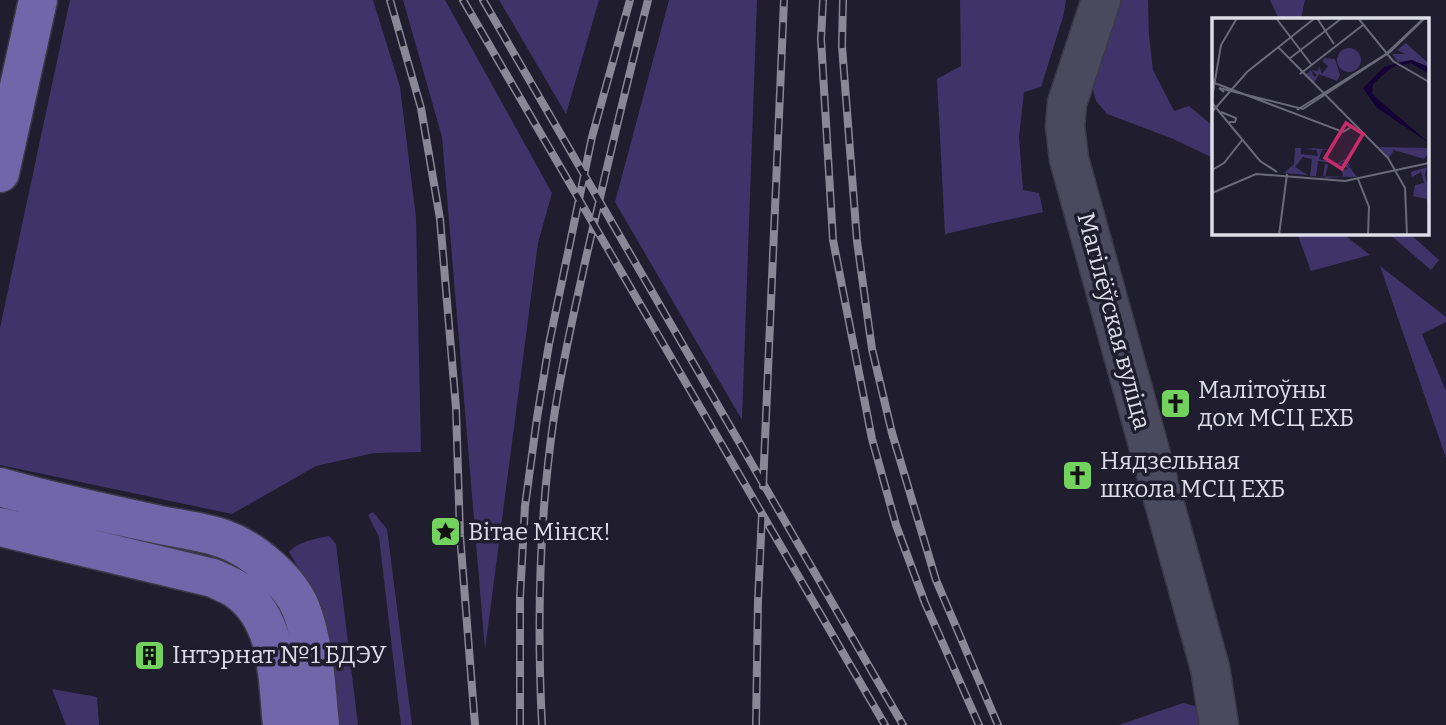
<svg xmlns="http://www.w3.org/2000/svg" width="1446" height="725" font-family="Bitter,serif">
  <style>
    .green { fill: #3e3469 }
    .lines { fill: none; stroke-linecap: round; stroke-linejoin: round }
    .minor-casing { stroke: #3c3a49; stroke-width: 41 }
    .major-casing { stroke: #3c3a49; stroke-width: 41 }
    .minor { stroke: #4b495d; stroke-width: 38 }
    .major { stroke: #7166aa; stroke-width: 38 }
    .rail-casing { stroke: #8a8896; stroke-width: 8 }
    .rail { stroke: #1f1d2e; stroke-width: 5; stroke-dasharray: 16; stroke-linecap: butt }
    .labels { text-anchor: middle; stroke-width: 7; stroke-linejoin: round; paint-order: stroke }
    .street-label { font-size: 24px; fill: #dedde9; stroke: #1f1d2e }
    .poi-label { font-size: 24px; fill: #dedde9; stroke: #1f1d2e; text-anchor: start }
    .inset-road { fill: none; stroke: #6b6a79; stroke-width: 2 }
    .view { fill: #c52c69; fill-opacity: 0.15; stroke: #c52c69; stroke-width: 3.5 }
    .inset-edge { fill: none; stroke: #dedde9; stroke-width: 3.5 }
  </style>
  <rect width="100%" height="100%" fill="#1f1d2e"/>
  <path class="green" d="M70,0H373L400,87L416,218L421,452L374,453L316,466L232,514L0,465V328Z
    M403,0H445L552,193L538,243L485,650L442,137Z
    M499,0H599L566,114Z
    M669,0H757L742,420L615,202Z
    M960,0H1066L1063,17L1041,87L1024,92L1019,137L1023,190L1039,193L1043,212L945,234L937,79L961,66Z
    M1111,0H1148L1149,36L1153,70L1174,111L1189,106L1213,126V158L1171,138L1107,114L1096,101L1091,83Z
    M1270,0H1305L1301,19H1279Z
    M1297,233H1342L1370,255L1311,271Z
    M1388,233H1409L1439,260L1431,270Z
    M1380,266L1446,317V322L1422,334L1446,391V458Z
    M373,512L387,529L412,725H401L379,537L368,515Z
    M329,536L336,544L358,725H339L323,611L289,552C299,541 315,539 329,536Z
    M52,689L97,697L99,725H66Z
    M1183,703L1203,708L1207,725H1119Z"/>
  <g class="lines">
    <defs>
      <path id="minor" d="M1101,0L1067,103L1065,126L1069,159L1210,668L1219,725"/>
      <path id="major" d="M0,173L38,0
        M0,487C52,502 104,513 156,524C178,529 203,531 224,539C253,549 290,581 301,609C315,645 316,687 320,725
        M0,527L213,578C221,582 230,585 237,590C280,620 277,678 282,725"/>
    </defs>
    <use href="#minor" class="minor-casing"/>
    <use href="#major" class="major-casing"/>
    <use href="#minor" class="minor"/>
    <use href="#major" class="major"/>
    <defs>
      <path id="rail" d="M390,0L421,108L440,219L456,408L460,535L475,725
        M463,0L885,725
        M483,0L903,725
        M823,0L821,39L833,240L872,439L896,525L925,603L979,725
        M843,0L842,46L857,241L872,349L892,433L936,580L998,725
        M763,486L784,0
        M520,725V597L525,506L537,418L549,344L592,137L630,0
        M542,725C537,625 539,523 553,424C561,367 574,313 586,258C606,171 626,86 648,0
        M756,725L758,601L762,514"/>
    </defs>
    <use href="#rail" class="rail-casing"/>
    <use href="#rail" class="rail"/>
  </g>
  <defs>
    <symbol id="church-square" viewBox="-11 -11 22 22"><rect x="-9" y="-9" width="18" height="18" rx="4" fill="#72d25d" stroke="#1f1d2e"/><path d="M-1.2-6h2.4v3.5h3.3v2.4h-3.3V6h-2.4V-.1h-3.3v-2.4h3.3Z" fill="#111"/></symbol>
    <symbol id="sight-square" viewBox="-11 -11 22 22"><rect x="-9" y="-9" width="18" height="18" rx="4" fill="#72d25d" stroke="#1f1d2e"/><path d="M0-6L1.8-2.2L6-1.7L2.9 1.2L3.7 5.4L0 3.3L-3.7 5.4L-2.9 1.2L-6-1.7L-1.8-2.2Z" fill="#111"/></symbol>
    <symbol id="building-square" viewBox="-11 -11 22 22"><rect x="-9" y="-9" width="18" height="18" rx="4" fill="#72d25d" stroke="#1f1d2e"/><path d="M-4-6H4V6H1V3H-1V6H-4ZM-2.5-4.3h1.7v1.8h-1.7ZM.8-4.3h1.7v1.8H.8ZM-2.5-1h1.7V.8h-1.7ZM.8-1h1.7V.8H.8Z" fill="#111"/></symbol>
  </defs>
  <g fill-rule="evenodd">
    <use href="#church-square" x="1158" y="386" width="35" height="35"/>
    <use href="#church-square" x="1060" y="458" width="35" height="35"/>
    <use href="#sight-square" x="428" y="514" width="35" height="35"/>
    <use href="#building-square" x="132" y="638" width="35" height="35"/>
  </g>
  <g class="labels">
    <g class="street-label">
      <text transform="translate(1114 321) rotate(75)" y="8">Магілёўская вуліца</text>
    </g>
    <g class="poi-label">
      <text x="1198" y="398">Малітоўны<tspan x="1198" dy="28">дом МСЦ ЕХБ</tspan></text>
      <text x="1100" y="469">Нядзельная<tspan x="1100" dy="28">школа МСЦ ЕХБ</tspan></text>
      <text x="468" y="540">Вітае Мінск!</text>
      <text x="172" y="663">Інтэрнат №1 БДЭУ</text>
    </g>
  </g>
  <g transform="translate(1212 18)">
    <rect width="217" height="217" fill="#1f1d2e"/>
    <path d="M194,25L217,46V50L201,42L186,44L180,36H193L185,32ZM125 42a12 12 0 1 1 24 0a12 12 0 1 1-24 0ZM113,40L123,41L128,57L125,63L107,56L102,65L92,58L99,52L102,59L105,57L99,52L106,53L107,48L110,56L116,48L110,43ZM167,129L217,130V135L212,141L182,132L177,140ZM83,130H89V136L106,138L104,131L103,132L93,131L102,130L118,132H110L107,141L125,145L134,141L140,151L133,143L126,145L135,146L145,159L98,158L100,141L91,139L83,149L96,157L72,155L82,146ZM106,143L132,147L136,151L130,152L131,159L113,160L116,146H113L111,158H104ZM215,149L213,157L217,174V198L215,181L201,178L203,167L212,165L209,154L200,159L199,154Z" fill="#3e3469" fill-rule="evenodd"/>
    <path d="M199,42L215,48L217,56L199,45L180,49L161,66L160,76L217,125L165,90L151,70L172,49Z" fill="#130136"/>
    <path class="inset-road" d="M64,0L99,46M105,0L122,26M146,0L181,43L217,64M66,29L176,140L193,170L195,217M77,41L130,0M88,56L151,7M0,64L131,114L141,108M12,74L7,70L91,91L178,34L213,0M0,80L9,27L25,0M0,85L48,143L65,154M85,92L174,36L212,0M0,94L35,54L103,0M9,94L24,100L23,104H17M0,152L12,145L31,121M146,161L157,189L156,217M0,175L44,156L133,163L217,145M67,217L75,156"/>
    <path class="view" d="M134,105L151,116L130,151L113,140Z"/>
    <rect width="217" height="217" class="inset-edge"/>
  </g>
</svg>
